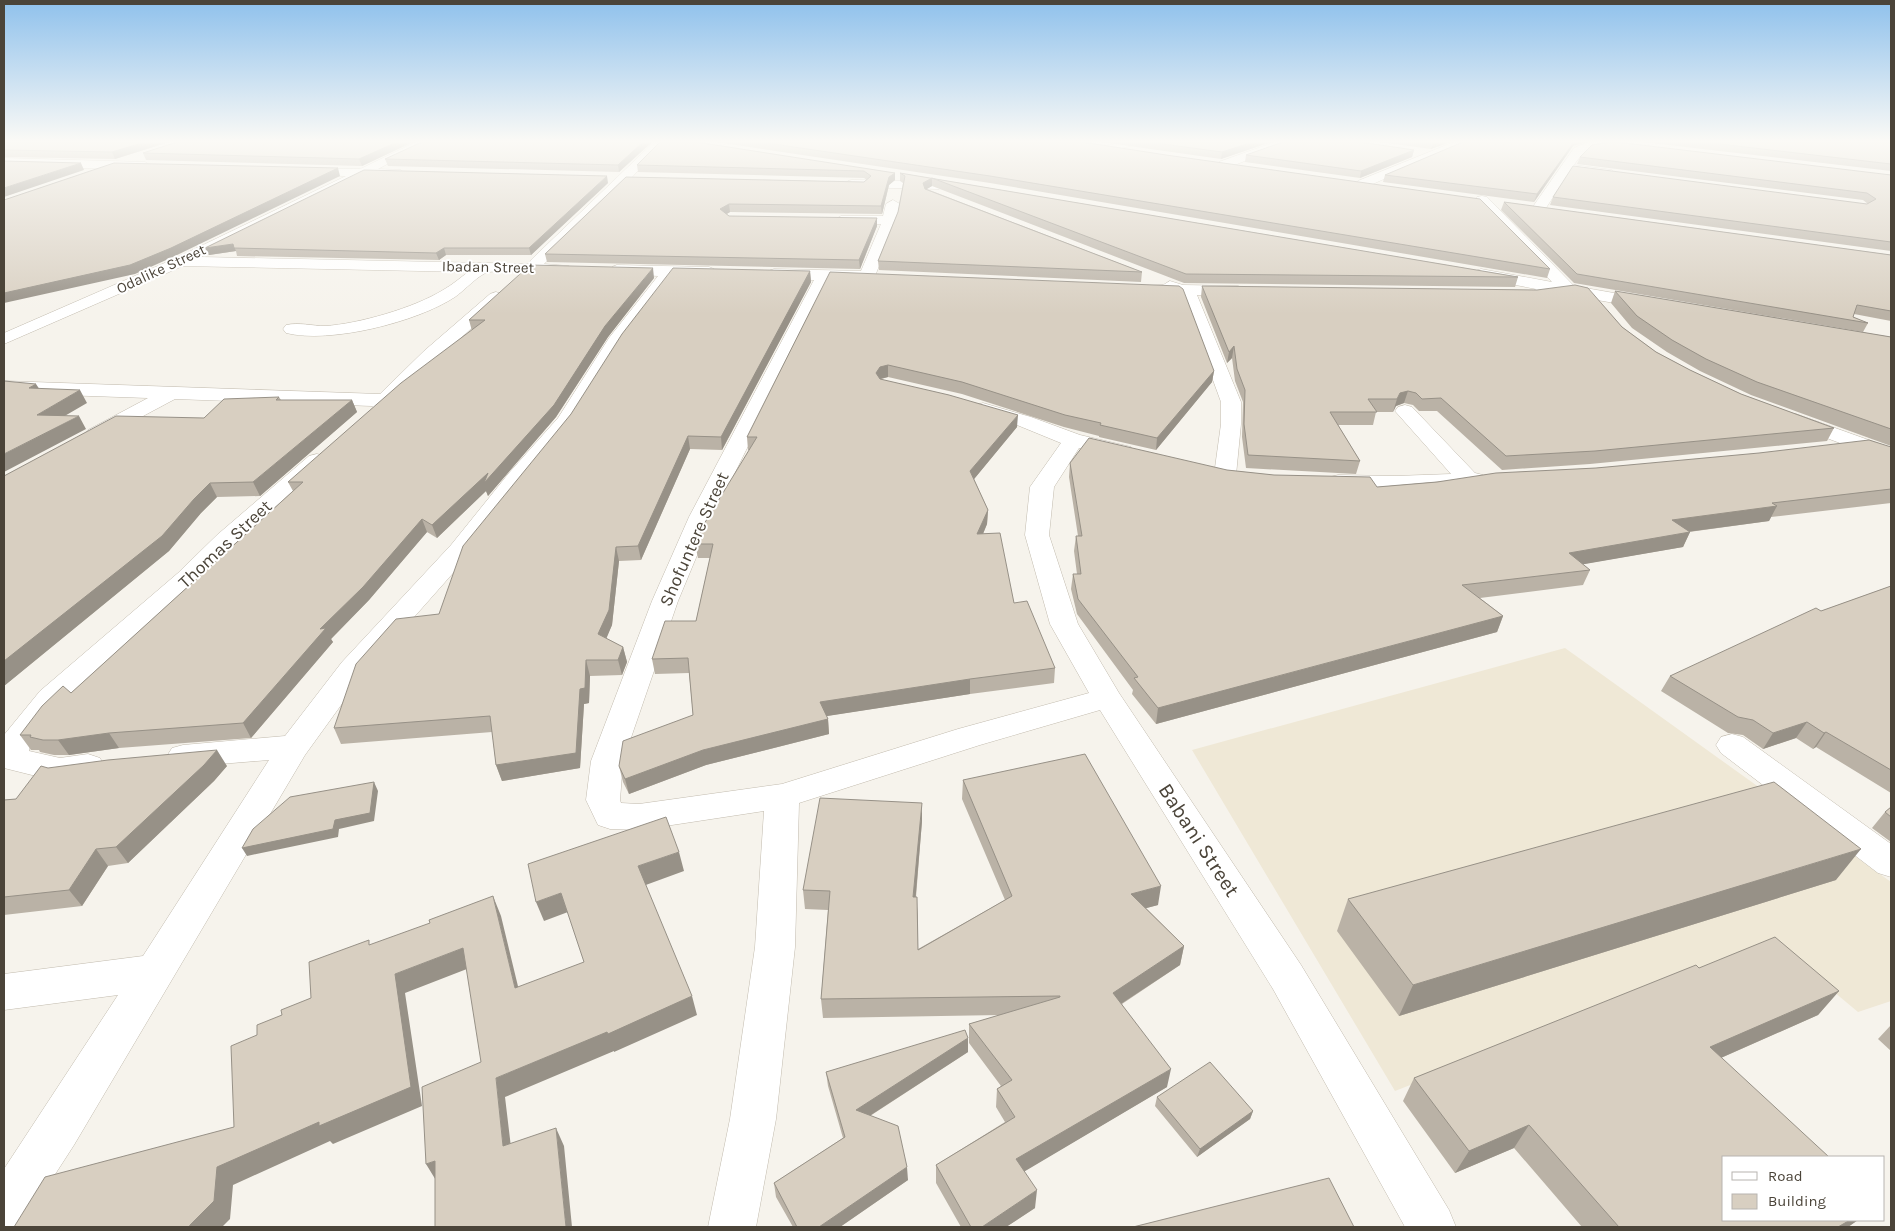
<svg xmlns="http://www.w3.org/2000/svg" width="1895" height="1231" font-family="Karla,sans-serif">
  <style>
    .education { fill: #efe8d6 }
    .lines { fill: none; stroke-linecap: round; stroke-linejoin: round }
    .minor-casing { stroke: #c2bbae; stroke-width: 1 }
    .minor { fill: #fff; fill-rule: evenodd }
    .wall { fill: #bab2a6 }
    .shaded-wall { fill: #979187 }
    .building { fill: #d8cfc1; stroke: #979187 }
    .labels { text-anchor: middle; stroke-width: 4; stroke-linejoin: round; paint-order: stroke }
    .far-street-label { font-size: 15px; fill: #4b4439; stroke: #fff }
    .street-label { font-size: 18px; fill: #4b4439; stroke: #fff }
    .near-street-label { font-size: 21px; fill: #4b4439; stroke: #fff }
  </style>
  <rect width="100%" height="100%" fill="#f6f3ec"/>
  <path class="education" d="M1565,648L1891,882V1001L1858,1012L1774,942L1395,1091L1192,750Z"/>
  <g class="lines">
    <defs>
      <path id="minor" d="M416,142H429L378,169L401,170L403,173L401,176H364L201,257L532,264L530,261L533,258L654,142H665L619,191L544,264L569,266L572,269L569,272C544,279 515,268 489,272C480,273 464,291 455,297C417,322 330,344 286,333L283,329L286,325C299,322 312,326 325,326C358,324 414,308 443,290C452,285 460,278 468,272L183,266L4,344V333L176,258L346,176L303,175L297,171L299,168L360,169Z
        M1122,142H1138L1137,144L1111,151L1105,148L1107,146Z
        M1275,142H1289L1288,144L1227,168H1219L1217,165L1219,162Z
        M1454,142H1467L1366,187H1358L1356,184L1358,181Z
        M1589,142H1620L1619,144C1596,150 1589,142 1574,165L1612,170L1614,173L1612,176L1570,171L1544,211H1534L1532,208L1574,148Z
        M4,158L145,162L151,166L145,170L4,166Z
        M852,180L939,181L945,185L939,189L848,187L846,184L848,181Z
        M1482,196L1487,197L1574,286L1648,299L1654,300L1656,304L1654,308L1648,309L1569,295L1539,298L1533,296L1531,293L1536,289L1475,277L1473,274L1475,271L1481,269L1552,282L1477,203L1475,200L1477,197Z
        M893,200L900,204L893,231L875,276L873,279L867,281L830,280L713,517L678,601L623,761L620,800L621,803L639,804L782,784L958,729L1089,693L1050,624L1025,535L1030,487L1061,443L1017,425L976,413L973,409L976,405L983,403L1031,417L1080,435L1131,447L1134,452L1131,457L1123,459L1079,448L1054,487L1049,535L1078,624L1119,693L1301,965L1449,1210L1456,1227H1405L1273,989L1100,710L980,745L799,803L795,947L776,1119L756,1227H708L730,1119L755,947L764,811L639,830L610,829L598,825L586,800L591,761L652,601L689,517L814,280L774,279L768,277L766,274L768,271L774,269L861,271L881,224H841L834,220L841,216H883L886,204Z
        M617,265L709,267L714,269L717,272L714,275L709,277L674,276L623,344L573,425L525,483L469,555L362,676L305,755L74,1145L21,1227H4V1169L118,995L4,1010V974L143,956L269,760L183,767L172,764L167,756L172,748L183,745L285,736L342,662L451,545L509,473L558,418L609,338L658,276L612,273L609,270L612,267Z
        M1170,281L1183,285L1238,286L1244,288L1246,291L1244,294L1238,296L1197,295L1241,402V424L1236,475L1233,480L1225,482L1217,480L1214,475L1221,424V402L1183,298C1172,290 1154,296 1140,292L1138,289L1140,286L1163,285Z
        M496,292L502,294L504,297L502,300L438,359L393,404L381,410L374,408L372,406L175,399L102,438L95,440L88,438L84,434L88,430L148,398L4,393V381L380,394L424,351L490,294Z
        M1405,405L1412,407L1475,473L1483,475L1486,480L1483,485L1475,487L1395,490L1338,489L1330,487L1327,482L1330,477L1338,475L1395,476L1451,474L1395,411L1398,407Z
        M1796,414L1891,448V462L1789,424L1786,420L1789,416Z
        M317,454L325,456L328,461L325,466L235,545L196,585L62,705L30,746L29,751L60,758L88,754L100,758L104,766L100,774L60,782L4,768V735L40,691L178,573L217,535L309,456Z
        M1732,734L1743,737L1891,844V877L1878,873L1721,753L1716,745L1721,737Z"/>
    </defs>
    <use href="#minor" class="minor-casing"/>
    <use href="#minor" class="minor"/>
  </g>
  <path class="wall" d="M4,142H169L115,159L4,157Z
    M413,142L362,166L146,160L143,153Z
    M652,142L619,172L388,166L385,159Z
    M660,142L895,173V180L889,185L882,214L730,212L727,214L729,216L877,226L860,269L547,262L545,254L626,177L864,182L867,180L864,178L638,172L637,165Z
    M716,142H943L1550,269L1547,278L990,183Z
    M1101,142H1271L1221,159Z
    M1379,142H1450L1431,149Z
    M1642,142H1891V171Z
    M1573,146L1534,202L1383,182L1385,175Z
    M1414,150L1412,157L1360,178L1245,162L1246,155Z
    M1580,157L1891,175V251L1550,205L1553,197L1868,204L1863,200L1577,164Z
    M900,173L1518,277L1515,287L1184,283L932,186L927,189L1142,272L1141,282L879,270L878,261L898,212L903,183L900,181Z
    M608,183L531,255H446L439,260L237,256L236,251L209,255L205,248Z
    M1504,202L1891,255V321L1854,314L1853,317L1868,323L1863,332L1574,283L1501,210Z
    M810,271L811,282L722,450L690,449L641,560L619,561L612,625L606,638L623,647L627,662L622,675L590,676L589,703L584,704L580,768L502,781L496,765L492,732L341,744L334,728L439,614Z
    M830,272L1214,371L1212,382L1156,450L1099,437V436L1064,427L962,394L888,377L881,379L1017,427L974,479L988,510L987,524L983,534L1014,603L1055,668L1054,683L970,694L826,716L828,719L829,734L706,765L629,794L623,782L619,766L693,715L689,673L655,674L652,659L696,621L710,558H698L695,544L750,450H748L747,437Z
    M654,278L608,337L556,417L488,496L486,491L437,538L427,532L369,600L331,639L333,642L251,738L119,748L69,755H54L40,752L39,750H31L20,735L71,693L293,491L288,482L472,331L469,320Z
    M1202,286L1622,327L1656,352L1690,370L1741,394L1834,428L1827,441L1590,464L1502,470L1437,411H1419L1413,405L1404,403L1396,406L1393,412H1376L1373,425H1338L1360,461L1356,474L1246,468L1242,437L1243,402L1235,381L1232,358L1227,363L1201,297Z
    M1615,291L1891,337V446L1751,395L1700,371L1667,352L1632,328L1611,303Z
    M279,397L281,400H352L357,412L260,496L217,497L201,513L169,551L4,686V476Z
    M1891,447V503L1771,517L1769,521L1689,532H1690L1683,547L1583,564L1590,570L1583,585L1480,598L1503,616L1497,632L1156,724L1132,694L1133,690L1077,614L1071,589L1073,574H1077L1074,551L1076,536H1078L1069,477L1070,463L1227,470L1377,487L1596,468Z
    M1891,586V793L1816,747L1813,749L1796,738L1763,749L1743,735L1728,733L1661,691L1670,676L1821,611Z
    M227,766L214,781L128,863L108,866L82,906L4,915V800L16,799L48,768Z
    M963,780L1158,905L1146,908L1184,946L1180,965L1122,1004L1167,1087L1024,1171L1035,1208L1006,1227H961L936,1183V1165L1005,1122L996,1107L997,1089L1001,1086L969,1043V1024L1000,1015L823,1018L821,999L828,910L805,909L803,890L922,821L916,897L918,916V949L1005,900L962,799Z
    M1891,807V842L1872,828L1885,812Z
    M1836,880L1399,1016L1337,931L1348,899Z
    M1699,968L1839,991L1818,1015L1721,1058L1724,1220H1858L1848,1227H1582L1514,1148L1455,1173L1403,1101L1414,1078Z
    M1891,1025V1051L1878,1039Z
    M968,1038V1052L870,1116L908,1180L840,1227H793L776,1197L774,1183L843,1138L828,1086L826,1072Z
    M1157,1097L1253,1111L1250,1119L1197,1157L1155,1106Z"/>
  <path class="shaded-wall" d="M145,142H169L115,159L112,152Z
    M397,142H413L362,166L359,159Z
    M643,142H652L619,172L618,165Z
    M1253,142H1271L1221,159L1222,152Z
    M1433,142H1450L1431,149Z
    M1574,142H1586L1573,146L1534,202L1537,194Z
    M1414,150L1412,157L1360,178L1361,171Z
    M81,163L84,170L4,197V188Z
    M338,168L340,176L175,256L135,274L4,303V293Z
    M895,173V180L889,185L882,214L881,206L889,177Z
    M607,176L608,183L531,255L529,248Z
    M932,178V186L923,191V183Z
    M729,204L730,212L721,217L720,209Z
    M877,218V226L860,269L859,260Z
    M233,244L236,251L209,255L205,248Z
    M444,248L446,255L439,260L436,253Z
    M653,268L654,278L608,337L556,417L488,496L486,491L437,538L432,525L605,326Z
    M810,271L811,282L722,450L721,437Z
    M1234,346L1232,358L1227,363L1229,352Z
    M888,365V377L880,379L876,373L880,367Z
    M1214,371L1212,382L1156,450L1157,438Z
    M36,384L44,396L29,388Z
    M80,390L87,403L44,428L37,415Z
    M1408,391L1404,403L1396,406L1393,412L1397,399L1400,393Z
    M352,400L357,412L260,496L253,482Z
    M1018,415L1017,427L970,484V471Z
    M79,416L86,429L4,472V454Z
    M688,436L690,449L641,560L638,546Z
    M210,483L217,497L201,513L169,551L4,686V661L194,499Z
    M1777,506L1769,521L1664,535L1672,520Z
    M988,510L987,524L977,548V534Z
    M422,519L427,532L369,600L331,639L333,642L251,738L243,723L320,629Z
    M1690,532L1683,547L1562,568L1569,553Z
    M616,547L619,561L612,625L602,649L598,634Z
    M1503,616L1497,632L1156,724L1158,708Z
    M623,647L627,662L622,675L618,660Z
    M586,660L590,676L589,703L584,704L580,768L502,781L496,765L580,689Z
    M970,679V694L821,717L820,702Z
    M828,719L829,734L706,765L629,794L625,779L703,750Z
    M1807,722L1796,738L1763,749L1773,733Z
    M1826,732L1816,747L1813,749L1824,733Z
    M109,733L119,748L69,755L58,740Z
    M217,750L227,766L214,781L128,863L116,847Z
    M374,782L378,791L374,821L339,829L338,837L247,856L242,848L335,820Z
    M922,803V821L914,916L913,897Z
    M96,849L108,866L82,906L69,890Z
    M1861,849L1836,880L1399,1016L1413,985Z
    M679,852L684,871L643,886L638,866Z
    M1161,886L1158,905L1128,913L1131,894Z
    M561,893L568,912L544,921L536,902Z
    M493,896L501,916L523,1007L515,988Z
    M1184,946L1180,965L1110,1011L1113,993Z
    M463,948L472,967L405,993L422,1106L333,1144L330,1141L233,1185L230,1219L222,1227H189L217,1167L395,974Z
    M1839,991L1818,1015L1691,1071L1710,1047Z
    M692,996L697,1015L614,1052V1051L505,1097L513,1164L503,1146L496,1078Z
    M968,1038V1052L857,1124L856,1110Z
    M1171,1069L1167,1087L1015,1177L1016,1159Z
    M1253,1111L1250,1119L1197,1157L1200,1149Z
    M1529,1125L1514,1148L1455,1173L1469,1151Z
    M556,1128L564,1146L572,1227H566Z
    M435,1161L437,1182L426,1164Z
    M907,1167L908,1180L840,1227H819Z
    M1037,1190L1035,1208L1006,1227H982Z
    M1850,1220H1858L1848,1227H1838Z"/>
  <path class="building" d="M4,142H145L112,152L4,150Z
    M177,142H397L359,159L143,153Z
    M422,142H643L618,165L385,159Z
    M660,142H696L895,173L889,177L881,206L729,204L720,209L729,216L877,218L859,260L545,254L626,177L864,182L871,176L864,171L637,165Z
    M760,142H1082L1166,155L1480,199L1550,269L990,176Z
    M1148,142H1253L1222,152Z
    M1283,142H1360L1414,150L1361,171L1246,155Z
    M1463,142H1574L1537,194L1385,175Z
    M1610,142H1616L1891,175V242L1553,197L1573,166L1867,204L1876,199L1867,193L1580,157L1592,145Z
    M1702,142H1891V164Z
    M4,161L81,163L4,188Z
    M114,163L338,168L171,248L130,265L4,293V200Z
    M364,170L607,176L529,248H444L436,253L234,248L233,244L205,248Z
    M900,173L1518,277L1186,274L932,178L923,183L925,189L1142,272L878,261L898,212L905,176Z
    M1504,202L1891,255V311L1857,305L1853,317L1868,323L1577,274Z
    M530,265L653,268L605,326L554,405L484,483L488,473L432,525L422,519L363,587L320,629L326,628L243,723L109,733L58,740H43L30,737L31,735H20L42,706L63,686L71,693L303,482H288L401,383L485,320H469Z
    M673,268L810,271L721,437L688,436L638,546L616,547L609,610L598,634L623,647L618,660H586L585,688L580,689L576,753L496,765L490,716L334,728L356,664L396,619L439,614L463,546L571,414L622,334Z
    M830,272L1179,286L1183,289L1214,371L1157,438L1100,425L1101,423L1065,415L962,382L888,365L880,367L876,373L880,379L949,395L1018,415L970,471L988,510L977,534L1000,533L1014,603L1027,601L1055,668L970,679L820,702L828,719L703,750L625,779L619,766L623,741L693,715L688,658L652,659L665,621H696L713,544H695L704,524L757,437H747Z
    M1575,285L1588,288L1622,327L1656,352L1690,370L1741,394L1834,428L1595,451L1506,456L1441,398L1422,399L1416,393L1408,391L1400,393L1397,399H1368L1377,412H1330L1360,461L1248,455L1244,424L1245,390L1237,369L1234,346L1229,352L1202,286L1537,290Z
    M1615,291L1891,337V429L1757,382L1706,359L1672,340L1637,316Z
    M4,381L36,384L29,388L80,390L37,415L79,416L4,454Z
    M279,397L276,400H352L253,482L210,483L194,499L162,536L4,661V476L116,416L204,418L224,399Z
    M1089,438L1227,470L1274,475L1370,477L1377,487L1437,482L1496,473L1596,468L1759,453L1869,440L1891,447V489L1772,503L1777,506L1672,520L1690,532L1569,553L1590,570L1462,585L1503,616L1158,708L1134,678L1138,677L1078,599L1073,574H1081L1076,536H1082L1070,463Z
    M1891,586V770L1826,732L1824,733L1807,722L1773,733L1753,720L1738,717L1670,676L1816,608L1821,611Z
    M217,750L204,765L116,847L96,849L69,890L4,897V800L16,799L41,766L48,768L108,760Z
    M1085,754L1161,886L1131,894L1184,946L1113,993L1171,1069L1016,1159L1037,1190L982,1227H971L936,1165L1015,1117L997,1089L1012,1080L969,1024L1060,997V996L821,999L830,891L803,890L820,798L922,803L913,897H917L918,950L1012,896L963,780Z
    M374,782L370,813L335,820L333,829L242,848L253,829L290,797Z
    M1774,782L1861,849L1413,985L1348,899Z
    M1891,807V817L1885,812Z
    M666,817L679,852L638,866L692,996L608,1034L607,1032L496,1078L503,1146L556,1128L566,1227H435V1161L426,1164L422,1087L481,1062L463,948L395,974L411,1087L319,1126V1122L217,1167L214,1201L190,1225L189,1227H14L45,1177L234,1127L231,1046L257,1035V1025L282,1015L281,1010L311,998L309,962L369,940V945L430,923L429,920L493,896L515,988L584,962L561,893L536,902L528,864Z
    M1775,937L1839,991L1710,1047L1829,1157H1724V1220H1850L1838,1227H1619L1529,1125L1469,1151L1414,1078L1696,965L1699,968Z
    M965,1030L968,1038L856,1110L898,1126L907,1167L819,1227H797L774,1183L845,1137L826,1072Z
    M1210,1062L1253,1111L1200,1149L1157,1097Z
    M1329,1178L1354,1227H1133Z"/>
  <linearGradient id="sky" x2="0" y2="1"><stop stop-color="#8fc1ec"/><stop offset="0.45" stop-color="#fbfaf6"/><stop offset="1" stop-color="#fbfaf6" stop-opacity="0"/></linearGradient>
  <rect width="1895" height="314" fill="url(#sky)"/>
  <g class="labels">
    <g class="far-street-label">
      <text transform="translate(488 267) rotate(1)" y="5">Ibadan Street</text>
      <text transform="translate(161 269) rotate(-25)" y="5">Odalike Street</text>
    </g>
    <g class="street-label">
      <text transform="translate(694 539) rotate(-66)" y="6">Shofuntere Street</text>
      <text transform="translate(225 544) rotate(-43)" y="6">Thomas Street</text>
    </g>
    <g class="near-street-label">
      <text transform="translate(1199 840) rotate(57)" y="7">Babani Street</text>
    </g>
  </g>
  <rect width="1895" height="1231" fill="none" stroke="#4b4439" stroke-width="10"/>
  <rect x="1722" y="1156" width="162" height="65" fill="#ffffff" stroke="#b7b4b0"/>
  <rect x="1732" y="1172" width="25" height="8" fill="#ffffff" stroke="#b7b4b0"/>
  <text x="1768" y="1181" font-size="15" fill="#4b4439">Road</text>
  <rect x="1732" y="1194" width="25" height="15" fill="#d8cfc1" stroke="#b7b4b0"/>
  <text x="1768" y="1206" font-size="15" fill="#4b4439">Building</text>
</svg>
